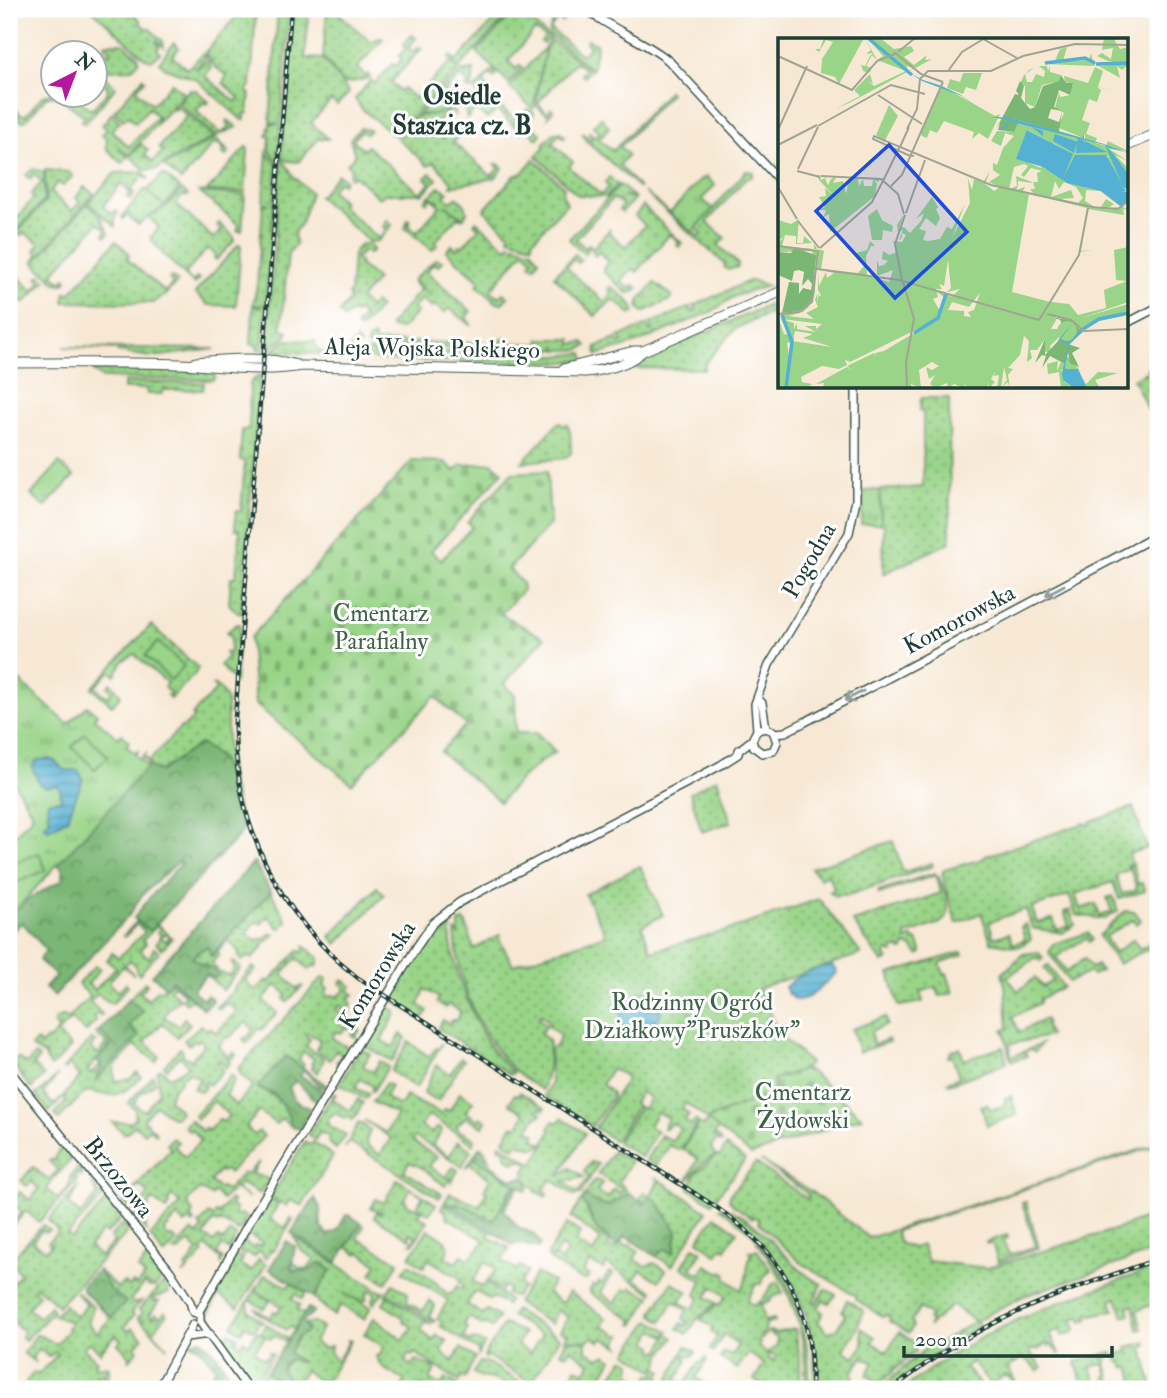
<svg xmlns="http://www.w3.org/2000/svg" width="1167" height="1398" font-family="'IM FELL Double Pica',serif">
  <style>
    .grass { fill: url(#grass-dots); stroke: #5c885e; stroke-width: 2 }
    .forest { fill: url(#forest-crowns); stroke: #4c7a54; stroke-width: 2 }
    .cemetery { fill: url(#cemetery-stones); stroke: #5c885e; stroke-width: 2 }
    .park { fill: url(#park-tufts); stroke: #5c885e; stroke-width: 2 }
    .pitch { fill: #99d488; stroke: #5c885e; stroke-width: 2 }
    .water { fill: url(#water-rules); stroke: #3a7784; stroke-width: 2 }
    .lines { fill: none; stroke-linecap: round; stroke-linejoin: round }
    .minor-casing { stroke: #3f574c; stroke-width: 10 }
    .major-casing { stroke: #3f574c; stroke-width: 11 }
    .minor { stroke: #fff; stroke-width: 7 }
    .major { stroke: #fff; stroke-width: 9 }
    .rail-casing { stroke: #1f3d34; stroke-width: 4.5 }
    .rail { stroke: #fff; stroke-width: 2; stroke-dasharray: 5; stroke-linecap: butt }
    .oneway { stroke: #8f9e9a }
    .labels { text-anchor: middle; stroke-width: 6; stroke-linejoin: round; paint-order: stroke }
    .street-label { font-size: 24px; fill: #1f3d34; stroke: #fff }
    .park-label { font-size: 24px; fill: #3e6349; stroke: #fff }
    .neighbourhood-label { font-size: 26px; font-weight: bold; fill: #1f3d34; stroke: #fff }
    .inset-river { fill: none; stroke: #55b1d3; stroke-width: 3.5 }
    .inset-road { fill: none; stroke: #a1a494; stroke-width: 2 }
    .view { fill: #1d4ed8; fill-opacity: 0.15; stroke: #1d4ed8; stroke-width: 3.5 }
    .inset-edge { fill: none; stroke: #1f3d34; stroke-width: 3.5 }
  </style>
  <defs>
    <pattern id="grass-dots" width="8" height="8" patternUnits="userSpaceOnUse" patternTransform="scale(1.75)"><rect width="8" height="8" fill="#99d488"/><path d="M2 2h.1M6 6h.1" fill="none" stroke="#7cad70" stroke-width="1.8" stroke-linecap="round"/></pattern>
    <pattern id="forest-crowns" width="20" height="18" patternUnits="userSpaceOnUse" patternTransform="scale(1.75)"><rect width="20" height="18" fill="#7ab674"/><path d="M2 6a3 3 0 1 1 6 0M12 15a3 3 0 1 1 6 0" fill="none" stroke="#639560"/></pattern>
    <pattern id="cemetery-stones" width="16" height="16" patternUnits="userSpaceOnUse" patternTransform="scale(1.75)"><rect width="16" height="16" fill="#99d488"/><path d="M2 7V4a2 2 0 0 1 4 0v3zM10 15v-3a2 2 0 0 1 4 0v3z" fill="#7cad70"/></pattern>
    <pattern id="park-tufts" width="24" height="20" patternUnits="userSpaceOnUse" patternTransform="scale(1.75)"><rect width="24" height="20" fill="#99d488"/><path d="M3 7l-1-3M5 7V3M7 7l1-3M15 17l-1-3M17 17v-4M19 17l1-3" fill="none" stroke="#7cad70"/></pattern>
    <pattern id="water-rules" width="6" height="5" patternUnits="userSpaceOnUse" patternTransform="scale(1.75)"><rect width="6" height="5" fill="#55b1d3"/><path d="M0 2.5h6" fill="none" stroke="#4691ac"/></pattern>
  </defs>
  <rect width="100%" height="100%" fill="#fff"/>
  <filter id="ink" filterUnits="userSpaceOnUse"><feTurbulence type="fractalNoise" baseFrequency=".0143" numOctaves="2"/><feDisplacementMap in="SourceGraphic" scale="14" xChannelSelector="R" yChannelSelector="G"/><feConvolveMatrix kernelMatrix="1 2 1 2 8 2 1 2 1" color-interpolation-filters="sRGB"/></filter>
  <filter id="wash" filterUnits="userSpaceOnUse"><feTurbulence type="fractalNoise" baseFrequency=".00686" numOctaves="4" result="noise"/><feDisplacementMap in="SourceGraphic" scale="28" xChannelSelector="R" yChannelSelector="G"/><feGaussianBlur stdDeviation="1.57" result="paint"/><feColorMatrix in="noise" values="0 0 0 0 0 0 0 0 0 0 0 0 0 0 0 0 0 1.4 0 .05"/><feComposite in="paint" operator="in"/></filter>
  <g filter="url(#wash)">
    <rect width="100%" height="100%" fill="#f7e8d4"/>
    <path class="grass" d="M91,9H121L125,12L126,9H128L141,21L140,23L147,29L149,28L163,41L164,47L157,40L156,42L160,46L157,50L160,53L152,60L145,58Z
      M243,9H256L251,86L248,88L247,92L250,94L248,113L245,114V120H242L196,79L166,68L159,62L174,43L179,48L172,56L187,69L203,54L206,57L195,70L208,60L211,68L205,76L236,102L239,98L223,83L227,75L215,67L205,52Z
      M278,9H289L278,160L275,159L269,150L270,136H267L270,124H277L270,122Z
      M293,9H306L309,13L305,58L323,59L349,93L337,105L331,100L311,123L328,139H318L299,162L281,160Z
      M331,9H334L371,42L381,37L383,39L357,68L366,76L368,74L370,77L369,78L344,84L323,57L327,10Z
      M493,9H503L509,14L459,68L449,58L451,56L457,61L499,15Z
      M517,9L550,38L543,44L541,42L545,37L535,30L508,61L516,69L520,65L523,67L509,83L477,52Z
      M555,9L565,18L562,22L558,19L550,29L582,55L590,47L586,42L588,39L597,45L592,70L549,34Z
      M412,35L416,38L408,48L413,52L418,47L422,48L391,82L400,91L403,88L415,99L450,62L458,69L395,136L362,109L355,99L371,80L375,84L392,64L396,66L402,59L399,56L406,48L403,45Z
      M551,40L590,70L584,77L581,74L585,69L575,62L538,103L547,113L551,108L553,110L548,117V114L536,106L542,63L533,109L509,87L545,47L543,63L547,45Z
      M106,43H123L138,56L139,61L132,69L105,70L101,66L100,49L102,48L109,54L112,51L105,45Z
      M95,67L116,87L85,124L81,121L85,117L57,95L46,97L25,121H21L9,110V103L22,115H26L41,97L52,92V94L85,95L80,101L91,110L108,92L107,86L95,75Z
      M461,70L468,75L465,71L474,70L472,88L470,90L466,87L469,84L460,76L437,101L445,109L449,105L450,109L437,113L418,115Z
      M493,70L497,74L494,78L490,74L483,82L492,92L489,96L521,125L529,116L525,111L527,109L534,113L529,124L541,134L537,139L526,127L521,132L497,110L487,119L476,109L467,118L465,110L461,107L464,103L467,107L470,104L473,106L481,97L474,90Z
      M143,78L145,80L136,90L152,104L172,83L184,94L160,120L149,108L135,123L128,116L123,120L114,111Z
      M189,90H196L209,102L207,104L204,102L196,111L221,134L230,126L226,122L228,120L237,127L216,136L178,103Z
      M668,91L670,93L620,147L628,155L619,165L640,189L587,141L582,133L591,139L593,137L588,131L595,137L600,132L593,126L601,117L609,127L599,139L613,151Z
      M176,105L214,137L162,165L158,169L145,170L130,156L141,144L148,150L145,155L153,162L163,151L159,147L187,116L179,108L172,110Z
      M450,110L432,129L443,139L460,123L457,127L459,131L464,129L466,133L464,136L461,133L453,142L491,176L499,168L495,164H499L503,168L495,178L451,186L452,182L434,162L428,166L397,138L416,117L453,110L456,116Z
      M112,113L120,122L111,130L129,147L156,118L159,121L129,155L118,147L128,157L122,163L106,148L107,140L102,135L107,129L102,125Z
      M360,128L370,130L366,134L361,131L353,140L364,150L367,146L420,193L430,183L425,178L430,173L437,179L423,194H385L379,198L354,175L351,178L349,176L351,168L347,164L355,155L350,139Z
      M560,132L565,136L564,138L559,134L552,143L573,162L569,167L601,195L609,187L605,183L609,177L618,185L606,197L578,195L536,156L545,146L543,144L554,133Z
      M216,138L229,152L226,156L222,153L224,149L217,143L213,144L181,181L164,166Z
      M246,147L248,149L245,192L207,191Z
      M267,152L273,161L277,162L262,350L257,349V345L251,344L253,307H261L260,305H253L257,285L263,205L269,204L263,203Z
      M534,159L564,187L562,194L567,203L532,241V245L509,238L510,235L484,210L514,176L522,173Z
      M281,163L286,164L294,177L311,193L301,223L294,233L296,245L288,253L281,329L288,331L287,336L266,350Z
      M33,169L44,172V200L9,239V227L34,198L31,194L42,182L34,174L30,179L26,175Z
      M45,170L68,172L73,176L63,186L58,182L50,192L72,211L80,202L76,198L84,187L94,194L33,262L38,254L35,250L40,244L24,232L20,236L17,233L46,201Z
      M746,171L753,172V176L745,179L707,222L725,238L718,245L738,264V267L728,270L724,267L726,265L644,192L700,237L702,234L696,228Z
      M143,172L149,179L143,176L131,190L135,194L131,199L127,197L131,193L121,184L103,206L111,214L115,210L118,213L115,217V226L88,203L115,173Z
      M338,174L345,180L342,184L338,181L331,190L343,201L341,204L345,209L379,239L387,230L383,227L387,220L392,225L378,241L369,242L319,197Z
      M620,185L633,196H622L635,198L622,212L619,210L623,205L613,198L576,239L585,248L589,244L591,246L584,254L569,239Z
      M440,187L448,192L444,196L451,202L457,197L465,205L467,212L464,218L446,205L463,219L458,217L435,242L438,245L432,250L405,228L408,219L410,221L408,224L417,232L440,206L431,198L427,203L425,201L428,197L440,202L429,196Z
      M180,188L166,205L138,225L127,215L123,219L122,217L145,189L164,205Z
      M182,190L188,195L186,197L183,195L176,204L213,238L222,230L217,226L219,223L234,237V241L216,260L214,258L216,255L208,248L185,274L193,282L197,278L199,279L194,284L163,254L150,238L159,228L149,217L167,206Z
      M199,192L245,195L242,231H237L239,225Z
      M87,204L99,214L109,233L106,236L104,234L107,230L98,223L52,274L61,282L65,278L67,280L64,284L56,283L34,263Z
      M643,206L682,243L679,247L677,245L679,242L670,234L637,272L632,269L621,281L630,289L634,285L638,289L634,292L627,293L604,272L603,268L609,261L599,252L595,256L592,249L610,229L609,232L625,247L645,225L635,216Z
      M476,221L507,248L510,244L532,250L539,259L535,266H532L530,263L533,259L526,252L522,253L493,287L491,291L499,297L503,293L508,297L502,303H497L477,285L480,281L446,251L452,245L456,249L460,245L462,247L479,228L474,223Z
      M116,241L130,254L127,259L165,292L173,283L169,279L171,277L178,282L165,295L153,303L64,302L66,292L70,294Z
      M239,244L241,246L236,306L208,305L195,293Z
      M361,244H368L373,250L369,254L364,251L356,258L360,262L359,264L377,280L360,299L370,308L374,303L380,307L361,328H357V324L364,317L358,311L355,314L352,312L344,318L339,313L350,300L348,295L350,292L353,254Z
      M575,254L581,260L578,263L574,259L567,266L569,270L604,302L612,293L608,289L611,286L631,303L635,313L631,314L613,299L595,316L554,276Z
      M436,259L442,261L438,266L434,263L427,272L471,311L466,317L472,326L449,308L444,313L435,305L432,308L422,299L413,307L417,312L402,329L391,328L390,325L420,290L412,281L431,296L413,280Z
      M9,268L33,291L41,282L37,278L40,275L46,281L25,302L9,301Z
      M749,281H754L767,286L735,296L711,312L634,344L597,355L596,347L616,339L620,344L623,341L619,337L647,325L650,331L653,328L650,324L690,307L693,312L696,311V308L693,306Z
      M655,283L672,296V299L643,312L638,307L640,299Z
      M769,305L773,312L736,328L705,363L704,369L627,368L600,377L598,375L636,362Z
      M374,337V342L502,343V339H506V343L539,344L540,339H572V344L584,342L587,346L579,350H557V348L552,350L523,348V350L367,346L368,340Z
      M286,340L315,341L316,347L321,352H347L356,340L360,345H357L349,352L339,355L272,351Z
      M63,347L123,348L124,350L128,348L215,349L152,357L117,352V349Z
      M374,351V354L385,355V351L395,352L396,354L400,352H466L470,355V353L523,354V356L527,353L557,356L583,353L585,360L555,363L375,360L367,355L366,352Z
      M1157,360H1158V411L1153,414L1150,413L1133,379L1148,371L1147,368L1156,364Z
      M92,370L215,371V378L213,380L103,378Z
      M258,375L260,376L241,614L238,613L229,604L231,577H236L240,530L235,529L236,511H241L245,461L240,460L242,430L249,429L250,384Z
      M124,382L204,383L203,390H163L162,394H147L146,389H124Z
      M921,398H949L950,542L883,574L884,524H881L880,490L923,487V411H920Z
      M559,422L564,426L567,424L570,431L571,453L566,458L522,462Z
      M237,624H240L235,682L220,665L228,656L225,653L230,652L231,635L227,634V632Z
      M151,625L198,668L195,674L170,699L167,695L171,694L164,687L167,683L134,654L123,661L115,675L110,671L95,687L108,697L112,692L108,687L111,683L121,695L112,705L92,688Z
      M213,684L220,689L227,701V750L231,785L221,758L199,744L161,771L116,788L140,759L148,766L150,763L142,757L147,752L144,756L149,761L181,727L183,728L194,717L192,715L216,690Z
      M717,778L731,822L702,832L690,793Z
      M1133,807L1147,848L1129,854L1132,863L1127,865L1128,870L1116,875L1122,894L1137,890L1129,866L1133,865L1138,884L1142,883L1145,891L1119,899L1113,882L1075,894L1080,909L1096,904L1100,916L1112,912L1107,898L1113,896L1118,911L1105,919L1076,915L1069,895L1032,908L1037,923L1053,919L1057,930L1069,926L1064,912L1070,910L1075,925L1062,933L1032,928L1026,909L989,922L994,938L1009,933L1013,944L1025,940L1021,926L1026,924L1031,939L1019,947L991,942L981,913L957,923C950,908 947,889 942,873L944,870L982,859L986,856L1085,823L1086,825L1090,824V822Z
      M893,841L903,872L932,863L933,866L845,896L843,894L835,896L829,891L832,892L834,888L827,873L820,879L811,868Z
      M640,866L663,915L642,926L651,951L726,931L819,899L861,954L759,988L778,1033L810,1063L803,1070L773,1080L776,1093L716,1115L708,1120L718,1129L713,1137L717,1136L722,1143L716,1140L711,1148L715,1155L703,1163L686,1182L698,1159L683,1149L699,1123L704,1126L708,1120L686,1103L682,1109L689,1114L685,1121L691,1125L695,1120L698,1122L681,1148L678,1150L670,1145L656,1166L646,1160L661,1135L672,1141L680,1128L672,1123L666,1128H663L668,1118L657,1112L649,1126L657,1131L641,1157L617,1142L640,1107L643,1109L650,1098L641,1092L634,1103L637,1106L617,1138L614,1140L595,1128L627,1079L623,1074L611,1069L602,1084L612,1093V1097L592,1126L544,1096L551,1083L550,1049L557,1045L560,1035L548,1026L550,1022L541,1015L538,1019L547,1025L540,1033L549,1041L548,1070L542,1090C533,1084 523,1079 516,1072C479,1037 457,982 455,931L459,934V922L465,921L474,949L501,934L498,937L513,965L606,935L585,894Z
      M935,873C944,882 949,904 947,917L940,923L906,935V940L913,937L914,940H917L922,953L918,955L912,947L905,945L903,950L896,948L893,953L887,951L885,956L888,960L882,962L853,922L941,893L936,875L879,894L878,891Z
      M377,887L384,895L337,944L330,936Z
      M271,892L287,921L280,929L268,916L261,924L257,921L246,933C254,941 262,943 269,934H275L262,945L263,947L252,959L249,956L242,961L238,956L239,952L228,940L217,952L219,955L212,963L219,972L230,976L235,968L231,963L233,961L241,968L223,990L208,976L214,978L211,969L192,958L199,951L208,947L212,955Z
      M458,910C434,932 475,1025 491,1048C497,1057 505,1064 513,1073L511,1075L438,1028L443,1020L449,1024L452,1020L455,1021L461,1012L449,1004L446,1008L437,1002L439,998L425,989L419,1005L428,1011L422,1019L391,999C401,983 418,945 433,936L431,934Z
      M1125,911L1135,912L1141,920L1136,924L1134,919L1105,937L1115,953L1133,939L1140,949L1152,941L1154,946L1118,964L1099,936Z
      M137,921L150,931L157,924L172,938L162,949L156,943L160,937L167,941L169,937L167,934L162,936L157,932L160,929L157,926L143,940L146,943L140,950L149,958L154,948L159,952L157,954L139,974L136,971V966L130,960L125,965L134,975L123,966L110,980V984L118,992L126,983L128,986L112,1004L97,994L90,1002L102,1014L100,1016L97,1014L93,1017L96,1021L86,1032L71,1019L57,1033L71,1047L51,1067L44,1055L31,1047L37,1041L41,1045L47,1039L49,1040L59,1029L55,1026V1020L64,1016L68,1019L90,996L78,984L95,966L100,969L88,984L95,990L116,967L107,960L112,953L118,958L145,932L137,924L125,937L123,936Z
      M1088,933L1092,940L1089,942L1086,938L1056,957L1067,972L1084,959L1091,968L1097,965L1101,971L1092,975L1090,972L1069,982L1049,953L1053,944Z
      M303,945L319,958L317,967L314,965L309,970L297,958L282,974L297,989L303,986L287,1002L284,999L287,995L276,985L263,1000L277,1013L261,1030L259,1028L247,1043L243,1039L249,1036L253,1029L246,1022L229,1038L226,1037L218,1046L228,1057L233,1052L236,1055L228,1061L230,1063L226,1067L219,1060L217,1063L223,1071L209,1085L205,1082L203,1085L205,1087L201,1092L193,1088L200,1079L189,1072L180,1079L181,1081L172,1090L169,1100L181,1111L176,1117H171L156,1105L143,1119L156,1132L155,1134L149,1128L144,1133L135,1125L125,1134L112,1122H131L135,1118V1109L128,1103L153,1076L155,1083L141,1093L134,1103L142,1110H146L159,1091L157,1072L161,1069L170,1077L189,1066L180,1056L167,1069L164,1066L180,1048L183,1051V1055L191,1060L204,1044L200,1039L197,1042L194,1040L189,1045L184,1040L201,1025L207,1030L210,1027L216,1033L237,1011L227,1003L219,1009L216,1007L232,992L233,989L253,967L256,970L245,981L256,991L266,980L269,982L299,950L302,953L306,948Z
      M962,952L963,955L940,963L944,974L947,973L953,993L940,996L936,987L920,992L923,1002L899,1006L889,974Z
      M1038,952L1043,958L1040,961L1037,957L1007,977L1018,991L1035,978L1043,987L1053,980L1044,968L1048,965L1063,987L1040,999V1003L1012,1017L1020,1032L1045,1019L1047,1023L1045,1025L1050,1036L1010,1044L1011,1057L1041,1044L1035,1052L1031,1049L1025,1052L1027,1056L1012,1061C1006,1054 1009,1040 1003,1030L1008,1029L1005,985L1002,974L1023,954Z
      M323,977L327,979L324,986L328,989L325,993L330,997L333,995L337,997L343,992L345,987L340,983L343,980L352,986L349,990L354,995L348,998L352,1004L348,1014L339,1005L336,1009L342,1015L345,1013L357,1023L355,1026L360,1030L355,1038L350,1034L354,1035L357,1030L352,1026L349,1029L346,1027L341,1033L336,1031L332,1038L349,1048L338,1065L336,1061L339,1060L342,1054L336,1050L330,1060L316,1050L320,1040L308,1033L306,1036L310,1039L306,1046L324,1059L318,1073L311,1068L314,1066L311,1064L314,1059L303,1051L299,1060L304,1064L302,1067L308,1072L286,1056L259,1089C277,1095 288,1107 291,1126L282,1118L276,1124L259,1111L246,1127L254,1135L259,1131L264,1136L229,1173L225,1170L222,1172L220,1170L210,1181L219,1189L221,1187L226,1191L243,1173L246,1175L259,1162L252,1174L269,1179L260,1194L240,1183L236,1189L249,1198L234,1188L222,1200L215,1192L211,1196L200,1189L187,1202L193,1213L190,1217L195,1222L193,1224L189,1220L185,1224L177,1217L164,1231L167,1237H173L177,1241L164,1255L150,1236L181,1204L172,1196L168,1201L170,1204L167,1210L153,1200L145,1211L146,1231L132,1213L149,1194L139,1185L124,1200L130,1206L128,1208L122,1201L171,1149L167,1144L172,1138L178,1142L174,1146L185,1157L201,1140L191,1129L189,1131L184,1126L190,1120L202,1131L205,1128L208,1131L219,1119L223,1122L229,1116L214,1101L197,1119L194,1116L222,1085L225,1086L223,1084L231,1075L235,1079L226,1095L236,1106L253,1086L240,1074L241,1072L238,1069Z
      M172,980L204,1009L191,999L186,1003L182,998L185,994L174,985L170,990L180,999L169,1008L164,1017L179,1026L184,1018L190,1024L177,1037L162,1023L145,1042L159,1056L156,1062L135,1045L114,1067L115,1081L130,1079L137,1072L141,1077C122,1098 112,1097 86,1091L59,1119L55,1114L65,1103V1096L49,1112L35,1094L39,1093L58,1075L44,1092L45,1096L52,1104L57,1103L80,1077L69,1065L65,1070L63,1069L92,1039L96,1042L91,1048L97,1054L102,1052L101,1050L107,1044L96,1034L99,1031L112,1044L87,1071L91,1074L101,1064L102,1069L96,1076L138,1035L129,1026L142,1011L129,999L145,982L147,985L140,993L148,1000L158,989L160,991Z
      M387,1006L396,1011V1014L381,1040L393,1047L401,1034L406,1038L392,1061L363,1045L361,1049L370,1054L363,1066L373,1072L380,1061L388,1067L373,1091H371L373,1086L360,1079L355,1088L369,1094L365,1099L340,1084L338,1086Z
      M885,1017L887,1025L871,1031L873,1045L888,1039L889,1042L859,1052L852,1029Z
      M409,1042L429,1057L436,1048L439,1049L442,1043L416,1088L391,1071Z
      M1003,1047L1007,1063L949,1084L947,1082L959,1077L952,1056L948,1057L951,1051L960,1048L964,1060Z
      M35,1055L39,1058L33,1065L44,1076L31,1089L12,1063L18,1058L27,1064Z
      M461,1058L464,1060L438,1101L424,1093L436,1065L450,1074Z
      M386,1083L391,1086L385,1097L397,1105L402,1104L406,1096L441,1114L445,1109L449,1111L460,1093L473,1101L466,1112L478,1120L480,1117L486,1121L483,1127L466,1117L457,1125L458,1130L475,1139L473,1144L429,1115L421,1126L431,1133L437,1128L442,1130L433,1145L449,1156L458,1141L471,1150L462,1166L415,1137L412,1141L437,1157L429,1166L446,1177L453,1167L458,1170L451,1183L450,1178L445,1186L421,1167L409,1162L404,1171L442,1194L439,1198L349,1142L345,1148L359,1122L370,1130L366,1141L367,1145L380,1155L391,1138L364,1120L386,1133L397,1114L372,1102Z
      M520,1092L545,1108L544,1110L540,1108L538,1111L542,1113L539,1117L537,1116L528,1129L536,1134L533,1138L543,1144L551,1131L549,1129L553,1121L557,1123L562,1118L585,1133L558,1177L570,1168L584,1177L563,1182L578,1192L589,1177L584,1172L591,1162L598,1164L581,1194L574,1195L551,1179L544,1190L548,1193L546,1197L535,1191L536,1189L530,1184L524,1173L529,1164L522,1160L513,1162L506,1157L504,1150L499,1147L500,1144L533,1164L545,1144L534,1148L517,1143L514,1148L505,1142L504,1139L513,1125L517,1127L525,1114L509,1103L515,1094L518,1095Z
      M334,1093L336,1094L333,1099L346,1109L351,1110L358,1099L363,1103L353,1120L347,1116L345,1119L335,1113L328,1118V1125L346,1135L336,1149L328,1142L330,1137L320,1132L315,1140L308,1135Z
      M1011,1096L1017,1115L987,1125L981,1106L987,1104L991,1110L1005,1105V1098Z
      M305,1141L311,1145L313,1142L333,1156L302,1206L290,1200L286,1206L271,1197Z
      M1158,1144V1145L896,1231L899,1243L913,1248L922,1245L928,1261L987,1268L1117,1229L1158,1213V1250L1021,1297L976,1321L980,1326L942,1349L889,1389H879L932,1343L937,1345L975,1321L952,1305L928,1327L931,1322L928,1319L931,1316L920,1308L911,1321L913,1326L909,1333L889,1321L890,1317L886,1315L883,1317L855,1299L856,1296L800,1262L758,1222L759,1219L756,1217L753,1218L733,1205L729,1199L731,1193L756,1163L807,1199L809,1196L805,1192L761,1161L812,1192L869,1238Z
      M62,1146L72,1159L53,1179L47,1190L58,1199L69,1187L70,1177L79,1167L83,1172L81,1176L79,1173L76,1176L77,1181L39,1222L26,1211L9,1230V1226L22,1212L18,1208L12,1211L9,1209V1194L10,1192L16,1197L20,1192L30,1200L39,1189L32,1182L27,1186L21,1181L33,1167L48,1180L58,1170L49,1161L53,1159L57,1161L55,1156Z
      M480,1146L473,1161L476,1159L519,1186L511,1189L506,1200L493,1221C478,1216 468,1201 451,1205L447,1203L445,1204L490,1233L488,1237L510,1248L502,1261L517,1270L520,1266L528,1272L519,1284L523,1287L515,1297L506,1294L509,1289L504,1286L501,1290L488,1281L496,1269L485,1262L473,1281L483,1287L487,1282L509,1301L506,1305L492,1297L490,1300L475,1291L467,1304L483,1315L487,1310L499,1317L492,1328L485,1323L483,1326L469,1317L464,1325L468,1328L463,1337L471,1342L473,1339L485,1344L478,1355V1350L440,1326L442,1322L437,1319L448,1300L403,1272L409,1264L431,1278L448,1295L452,1293L457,1286L462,1289L464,1285L459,1282L461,1279L428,1259L424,1267L410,1257L428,1229L446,1241L449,1247L445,1257L456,1263L462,1255L469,1259L485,1241L447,1217L445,1210L441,1208L450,1193L479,1206L487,1193L484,1190L490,1179L471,1164L467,1166Z
      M726,1146L745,1160L712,1203L689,1188L695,1174L716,1156H720Z
      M613,1151L631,1161L619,1182L629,1193C609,1206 609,1211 586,1196C584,1215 596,1232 610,1242L608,1246L615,1250L621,1242L628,1247L630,1245L639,1251L634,1259L646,1266L654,1263L666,1270L659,1281L641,1270L635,1279L653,1291L652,1293L607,1264L603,1269L590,1262L583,1272L590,1276L587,1280L579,1279L550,1260L555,1257L561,1261L567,1251L561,1246L555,1255L549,1258L547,1255L567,1224L581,1233L575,1242L593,1253L601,1239L571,1217L594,1181L597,1180L602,1183L597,1191L608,1198L614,1189L621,1193L623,1190L598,1174Z
      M655,1177L707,1211L672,1266L656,1256L665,1249L671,1253L675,1250L676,1231L656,1200L645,1203L640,1200L644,1192L649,1195L651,1194L659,1180Z
      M397,1179L436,1204L429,1214L417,1206L423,1196L411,1188L404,1199L407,1202L406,1204L422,1211L418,1216L428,1221L413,1244H411L416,1236L409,1233L410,1239L374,1217L377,1212L380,1214L382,1212L371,1208L376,1199L384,1203Z
      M91,1181L103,1197L67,1235L72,1238L106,1201L121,1219L106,1234L102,1231L89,1247L100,1257L114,1242L110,1237L122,1224L129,1229L128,1232L58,1306L36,1286L34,1289L39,1295L28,1308L39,1318L50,1306L53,1312L25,1340L21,1336L24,1332L13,1322L9,1326V1287L21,1274L9,1262L43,1225L49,1230L45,1232L42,1230L32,1242L46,1250L51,1245L48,1242L58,1231L48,1220L79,1186L69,1204L80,1215L98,1195Z
      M269,1199L278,1204L270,1219L285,1228L291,1218L293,1220L274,1250H271L266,1259L260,1251L254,1257L247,1253L244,1256L238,1251L244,1238L246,1239L244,1242L254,1248L256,1245L260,1247L262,1243L247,1234Z
      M229,1200L233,1202L231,1206L236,1209L235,1214L237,1216L241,1214L247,1218L239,1231L220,1221L218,1223L213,1221L204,1236L213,1242L218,1238L224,1241L230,1232L236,1236L229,1250L222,1246L217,1254L223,1259L221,1265V1260L206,1246L202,1250L204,1253L183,1275L187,1269L186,1267L198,1251L189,1242L178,1252L173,1251L192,1231L197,1235L203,1229L199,1225L209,1214L213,1217L216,1213L220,1215L219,1213Z
      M1026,1202L1039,1248L998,1262L992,1243L987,1244L986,1242L1007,1235L1008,1238L1003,1240L1009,1255L1036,1246L1022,1203Z
      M720,1208C754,1208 790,1272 822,1284L813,1302L816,1303L825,1289L836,1295L829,1303L823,1301L818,1308L823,1313L818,1322L827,1332L836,1330L846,1314L842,1311L847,1300L864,1311L855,1333L843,1350L855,1357L863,1345L861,1328L875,1337L872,1342L887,1352L899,1332L915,1343L916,1351L897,1368L895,1367L896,1369L878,1384L867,1374L874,1363L863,1357L852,1373L854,1378L846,1385L847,1389H814C820,1311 782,1251 720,1208Z
      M715,1216L737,1231L726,1249L722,1247L717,1255L698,1240Z
      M361,1223L364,1226L357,1238L399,1262L386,1283L371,1274L377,1264L359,1252L357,1254L347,1247Z
      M295,1238L380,1291H384L374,1304L372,1301L376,1294L370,1290L365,1297L367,1298L363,1302L343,1293L371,1307L364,1319L341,1305L334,1316L314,1298L330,1270L323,1263L306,1272L292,1270V1261L301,1270L303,1268L307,1270L315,1259L301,1250Z
      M756,1241C796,1280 811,1334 809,1389H804C810,1334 789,1283 756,1241Z
      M694,1247L702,1251L691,1269L700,1274L706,1265L721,1273L723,1271L727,1274L725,1278L741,1290C751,1276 744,1265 752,1254L749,1251L757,1250L771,1270L764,1277L762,1284H756L747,1301L755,1306L758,1302L760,1303L772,1285L777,1281L783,1293L770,1298L771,1301L761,1304L765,1321L774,1319L775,1322L766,1323L765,1331L758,1341L760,1343L758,1347L770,1355L768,1358L774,1361L776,1357L768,1352L777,1346V1338L768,1332L761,1340L769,1331L776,1333L795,1329L800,1360V1389H768L754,1380L764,1364L750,1354L747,1355L737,1369L720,1358L724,1352L732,1355L738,1345L726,1335L723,1336L713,1351L710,1349L717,1336L711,1332L713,1328L700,1319L718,1304L720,1305L726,1296L713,1287L706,1297L716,1303L698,1318L687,1334L678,1328L682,1323L686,1326L688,1323L683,1318L687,1310L674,1301L662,1321L653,1315V1312L672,1282L688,1292L679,1302L693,1309L700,1298L696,1295L702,1281L682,1267Z
      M150,1254L166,1274L155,1287H149L145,1283L130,1300L134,1304L143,1300L131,1312L134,1315L124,1327L129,1331L132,1328L143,1338L135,1346L138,1350L129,1361L130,1356L118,1344L121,1340L116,1335L100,1352L89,1342L83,1348L97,1361L94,1364L96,1366L109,1367V1374L106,1371L103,1373L119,1389H116L97,1373L95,1375L97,1378L92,1383L97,1389H71L69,1387L67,1389H24L28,1385L26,1382L34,1372L38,1375L58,1354L56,1352L48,1357L40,1349L32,1357L36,1363L23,1353L37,1334L56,1344L69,1329L67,1327L71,1322L54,1316L65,1305L76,1317L87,1305L76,1293L77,1292L93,1307L88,1323L97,1333L125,1303L110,1290L98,1270L118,1288L124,1282L129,1287L133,1283L136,1286L145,1276L138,1269Z
      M235,1255L243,1259L240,1264L251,1271L259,1259L266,1265L238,1308L218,1295L209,1314L220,1333L217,1334L207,1318L206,1313Z
      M1158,1267V1270L1153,1273L1156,1284L1150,1287L1154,1291L1158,1306H1148L1137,1311L1142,1329L1138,1330L1133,1305L1128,1306L1130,1314L1123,1316L1117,1298L1111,1300L1114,1310L1087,1316L1088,1320L1082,1322L1081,1317L1072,1319L1076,1329L1074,1332L1063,1336L1060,1330L1050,1334L1060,1355L1051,1344L1048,1346L1046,1343L1039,1349L1030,1350V1353L1042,1368L1038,1371L1027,1360L1022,1358L1008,1368L1016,1383L1005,1375L994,1383L998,1389H993L973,1362L965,1367L980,1385L979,1389H967L963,1384L955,1389H941L937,1385L933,1387L934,1389H904C979,1327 1068,1298 1158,1267Z
      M609,1272L613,1274L601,1293L615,1303L624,1289L628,1291L631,1287L651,1297L634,1325L632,1324L634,1321L589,1292L593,1285L596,1287L599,1282L602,1284Z
      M536,1273L553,1282L547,1293L562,1303L569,1292L606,1318L602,1326L618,1335H622L617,1343L619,1346L603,1338L600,1342L593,1337L587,1341L565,1339L568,1334L560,1331L568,1317L557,1310L552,1324L549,1323L517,1303Z
      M265,1275L288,1287L291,1283L306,1293L302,1299L295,1294L292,1299L300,1305L297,1310L304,1314L294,1329L290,1327L287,1330L257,1312L256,1309L270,1318L274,1311L277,1313L281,1306L257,1291L258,1287L255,1290Z
      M168,1278L171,1284L167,1290L169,1293L153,1298V1301H159L150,1314L153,1318L156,1314L160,1317L165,1312L167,1314L153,1332L168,1347L138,1318L142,1313L139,1310Z
      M393,1284L408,1293L407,1302L423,1311L429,1301L435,1305L429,1316L435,1320L434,1322L389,1294L388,1296L432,1324L425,1322L421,1330L433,1341L437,1335L447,1341L441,1350L443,1354L453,1361L461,1348L475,1358L465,1378L461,1377L459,1381L415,1353L412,1356L409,1354L405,1361L412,1366L416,1360L436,1368L430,1379L441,1385L446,1378L458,1385L457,1389H428L421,1385L419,1389H400L405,1381C393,1373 381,1371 376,1356H379L384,1347L364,1334L374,1318L403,1340L412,1327L403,1321L404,1318L383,1304L387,1296L385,1295Z
      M255,1291L270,1301L264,1309L250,1300L248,1303L249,1311L264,1323L260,1321L254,1330L245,1325L241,1332L232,1326Z
      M515,1310L560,1338L531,1383L487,1356L485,1358L484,1356L504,1324L524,1333L517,1345L530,1353L542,1335L511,1316Z
      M650,1320L669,1331L665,1336L654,1330L647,1342L654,1346L653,1349L659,1352L668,1334L674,1338L659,1358L661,1360L657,1367L663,1371L659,1377L661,1379L659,1384L665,1387L686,1346L696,1352L692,1356H684L687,1361L676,1381L686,1383L699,1362L701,1363L705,1358L707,1360L696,1378L714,1389H616L611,1386L608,1389L611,1382L609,1381L624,1358L631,1362V1374L645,1383L651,1374L655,1376L657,1372L627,1353Z
      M313,1322L322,1328L314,1342L323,1349L331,1346L330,1352L337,1361L348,1343V1340L351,1341L327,1381L317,1380L305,1370L295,1387L296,1389H255L253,1386L266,1372L276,1357L267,1373L283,1385L288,1378L282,1371L283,1365L290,1359L300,1362L288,1353L297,1338L308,1328L305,1324Z
      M266,1324L288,1339L286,1342L274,1335L271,1339L261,1333L265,1337L254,1351L265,1359L270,1352L273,1354L261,1373L249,1380L223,1342L229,1332L238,1337L236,1341L240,1344L243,1340L249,1344L257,1331L261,1333Z
      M581,1340L586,1342V1350L598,1358L606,1355L612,1359L595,1388L579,1379L574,1372L576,1368L585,1372L590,1364L571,1349L566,1355L560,1352L566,1342L565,1341Z
      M1146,1342L1147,1346L1143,1348L1153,1389H1090L1104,1385L1107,1373L1104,1364L1091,1367L1096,1383L1083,1387L1076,1362L1101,1355L1103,1359V1354L1112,1352L1113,1356L1105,1359L1113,1388L1118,1387L1117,1382L1119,1381L1120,1386H1132L1131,1382L1134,1380L1130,1367L1125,1368L1116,1358L1118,1354L1128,1352L1127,1347Z
      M480,1362L488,1363L518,1381L513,1389C508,1387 502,1382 496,1380C487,1377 481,1379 473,1373Z"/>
    <path class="forest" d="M199,744C232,756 234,801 243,831L150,931L134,918L149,898L181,864L179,861L142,895L130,914L54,996L45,988L56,976L39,960L46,950L22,922L9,936V904L23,902L62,880V869L58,864L148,766L161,771Z
      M254,862L271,892L211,956L208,947L198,951L192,958L214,970L218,975L215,978L206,975L194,988V992L204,999L207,995L213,1000L204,1009L172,980L166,987L152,975Z
      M129,999L143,1011L129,1026L139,1036L95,1082L102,1067L97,1060L112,1044L99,1031Z
      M286,1056L326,1085L324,1088L319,1086L304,1070L300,1075L322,1091L316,1101L296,1081L289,1087L295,1101L311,1109L299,1129L291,1126C289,1115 283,1101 273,1094C268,1091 262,1090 257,1087Z
      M481,1147C487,1152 487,1155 490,1162C494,1170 505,1175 513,1179L523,1177L529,1186L527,1191L519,1186L504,1210L518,1227L534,1234L541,1244L538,1248L518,1243L513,1245L451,1205C467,1201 478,1216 493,1220L506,1200L511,1189L518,1186L474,1158Z
      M629,1193L645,1203L649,1196L656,1200L677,1231L674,1253L665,1249L656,1256L625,1236L617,1247L597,1231L587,1207L582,1202L586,1196C610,1211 608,1206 629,1193Z
      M315,1198L320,1208L321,1227L328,1235L337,1231L346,1215H349L361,1223L337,1262L291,1233Z
      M287,1241L295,1247L291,1267L293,1271H309L320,1262L331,1270L314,1297L269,1269Z
      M98,1270L110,1290L126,1302L111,1318L82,1290V1286Z
      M308,1308L314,1311L303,1322L308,1331L297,1338L289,1353L301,1362H297L290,1359L283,1366L282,1371L288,1378L283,1385L267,1373Z
      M201,1339L213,1350L228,1372L207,1389H200L215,1371V1367L198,1346L189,1343Z"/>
    <path class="cemetery" d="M412,461L445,462L455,471L461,465L492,463L503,472L431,551L441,560L472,527L467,522L512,473L547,471L550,524L509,569L522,583L523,590L501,614L544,638L504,684L515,695L516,733H537L556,752C534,764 516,783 500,802L440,752L466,725L435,696L352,784L255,704L250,638Z
      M803,1070L810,1071L862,1117L751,1155L708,1121L716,1115L776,1093L773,1080Z"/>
    <path class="park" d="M163,174L180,188L164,206L147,191Z
      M706,177L715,185L702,199L713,209L692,232L670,213L702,178L704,180Z
      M59,463L74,476L45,507L31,495Z
      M880,490L881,524H861L864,491Z
      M9,672L68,724L87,706L97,714L94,718L118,738L122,734L129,742L126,746L135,753L139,750L135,755L148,766L9,917V842L33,815L9,774Z"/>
    <path class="pitch" d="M158,642L184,666L171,680L145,656Z
      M85,734L108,756L95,769L72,747Z
      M39,853L46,870L11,885L9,865Z"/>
    <path class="water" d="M48,759L55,761L64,770H78L83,779L67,819L48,829L44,825L50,820L47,804L49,801L61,800L60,789L57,785L47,787L40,785L32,767L37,760Z
      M832,965L837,973C823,983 815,999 796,1000L788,994L785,987C798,974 815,968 832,965Z
      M649,991L660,1002V1016L648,1029L631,1034L622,1026C618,1007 630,994 649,991Z"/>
  </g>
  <g filter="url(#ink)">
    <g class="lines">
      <defs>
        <path id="minor" d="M586,9C611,30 644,40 669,61L780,181
          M1127,323L1158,307
          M759,700L762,703L766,728
          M757,730L755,704L769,665L849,533L856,500V387
          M775,733L785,732L805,722L1158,535
          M9,1070L170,1271L190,1302L193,1312
          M194,1312L200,1315V1322L248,1389
          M198,1313L248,1224L416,948L433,923L460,902L721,765L738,754L739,750L752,740L757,730L766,728L773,731L777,742L773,751L762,753L754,747L752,740
          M186,1337L210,1334
          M158,1389L193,1324"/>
        <path id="major" d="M1127,146L1158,133
          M196,362C229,359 266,356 297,365
          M9,363C66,363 123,362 180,364C221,366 262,373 302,366L586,372C606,370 628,365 643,351L780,292
          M563,369L634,351H643"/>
      </defs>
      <use href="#minor" class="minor-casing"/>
      <use href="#major" class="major-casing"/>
      <use href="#minor" class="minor"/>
      <use href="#major" class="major"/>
      <defs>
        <path id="rail" d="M291,9L235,718C232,821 278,915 358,978L716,1207C781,1251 816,1309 811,1389
          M893,1389C975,1321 1059,1293 1158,1259"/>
      </defs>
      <use href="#rail" class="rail-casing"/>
      <use href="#rail" class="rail"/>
    </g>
    <defs><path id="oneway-shaft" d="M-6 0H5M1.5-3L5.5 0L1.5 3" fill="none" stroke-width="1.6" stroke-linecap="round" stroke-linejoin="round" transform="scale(1.75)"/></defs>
    <g class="oneway">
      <use href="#oneway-shaft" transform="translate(1055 590) rotate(152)"/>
      <use href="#oneway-shaft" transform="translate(854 696) rotate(152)"/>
    </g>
  </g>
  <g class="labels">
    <g class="street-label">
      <text transform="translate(432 348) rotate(1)" y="8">Aleja Wojska Polskiego</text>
      <text transform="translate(809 560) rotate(-60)" y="8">Pogodna</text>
      <text transform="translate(959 619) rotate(-28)" y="8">Komorowska</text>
      <text transform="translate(377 975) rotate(-58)" y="8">Komorowska</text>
      <text transform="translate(119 1177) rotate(51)" y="8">Brzozowa</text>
    </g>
    <g class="park-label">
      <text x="381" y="621">Cmentarz<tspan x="381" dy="28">Parafialny</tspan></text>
      <text x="692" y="1010">Rodzinny Ogród<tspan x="692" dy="28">Działkowy"Pruszków"</tspan></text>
      <text x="803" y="1100">Cmentarz<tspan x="803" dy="28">Żydowski</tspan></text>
    </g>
    <g class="neighbourhood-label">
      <text x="462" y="104">Osiedle<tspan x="462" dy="30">Staszica cz. B</tspan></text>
    </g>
  </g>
  <g transform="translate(778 38)">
    <rect width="350" height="350" fill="#f7e8d4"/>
    <path d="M46,0H86L61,46L57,39L43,35L44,21L55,4L48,2L41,14L37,11H42ZM87,0L99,22L105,18L89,0H102L116,11L133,8L136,13L126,19L136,27L149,17L147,22L154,21L132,33L135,30L129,28V34L71,65L59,70L82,58L76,52L92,36L95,46L89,42L96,48L128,33L99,22L94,17L88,28L94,30L91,35L85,33L83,27L87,28L92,18L95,15L88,16L93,12ZM326,0H335L342,11L350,9V27L344,32L339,28L342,40L317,26L316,28L268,26L266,24L276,25L282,11L289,9L285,23L311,22L313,15L315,24L324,28L341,25L330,23L319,18L324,15L333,21L335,10L324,12ZM261,28H269L270,33L272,28V34L283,37L282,43L264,47L257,69L247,65V48L242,46L246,37L251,32L256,30L247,36L249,44H254L258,36L266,39L267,33ZM317,29L325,33L320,49L337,54L319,49L323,52L319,64L311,61L304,82L312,85L308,96L319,100L317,105L307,101V96L305,100L281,90L276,93L328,108L330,103L350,113L331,111L350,123L337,117L350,130L346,148L350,162L345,169L350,172L345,171L346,177L310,171L303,213L315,212L302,214L273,264L291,266L300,277L328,270L326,252L349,243L338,242L336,212L350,209V264L307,279L303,290L293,282L278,279L273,291H280L282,298L272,308L273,315L264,313L267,301L259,312H252L254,320L249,324L251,303L246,298L242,317L230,330L235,331L230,337L232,350L230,344L224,349L229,342L226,329L223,350H219L221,337L216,338L217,334L213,341L217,344L211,350V344L210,350H188L187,345L186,350L176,346L170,350L169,345L157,350L152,346L157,337L151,341L148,329L154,332L161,328L154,324L141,332L143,350L133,346L134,350H45L46,345L38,346L69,329L76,334L69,328L96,315L98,319L97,315L106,313L156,283L72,324L67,322L69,327L61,331L12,322L8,350L14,304L3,277L32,264L38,231L37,255L35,261L30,269L33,267L25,274L10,278L36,281L28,275L40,269L37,262L39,256L40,267V254L41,259L43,257L40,252V233L41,248L48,234L49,240L56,235L29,229V222L38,227L34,213L0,214V204L6,200L0,202V182L13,186L21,181L19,205H25L26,198L34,205L18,206V198L7,197L4,208L36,211V206L39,211H30L40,213L39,227L40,211L46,213L43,231L80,235L87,227L78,215L89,212L92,203L97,208H93L88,218L89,237L111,244L115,232L99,238V222L101,228L106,227L110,223L104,221L105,213L111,217L119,214L115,203L124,204L128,197L124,195V198L123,201L121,202L125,192L120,194L119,187L126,176L121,190L126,189L132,195L143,183L146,175L138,181L154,159L160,169L163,167L158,171L162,180L158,188L148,180L141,191L148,193L145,202L150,203L162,201L182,166L169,189L174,191L187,166L174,200L192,165L190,140L194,152L196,141L206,145V143L212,133L207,146L216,153L222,149L211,144L222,137L215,132V125L219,127L225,110L236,98L227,95L223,108L213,103L219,93L235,94L240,85L225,79H242L245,82H238L277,92L269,85L280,89L286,75L277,70L281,54L282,59L292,57L295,46L287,44L286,38L310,45ZM250,92L272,104L263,130L240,120ZM275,105L294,116L285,137L266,130ZM298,117L330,118L314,151L287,142ZM246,126L250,128L243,137L246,139L253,130L264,133L259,135L260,144H255L257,151H252L255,155L245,153L247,149L238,152L240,148V143L254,145V144L238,138L239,148L231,151L236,129ZM277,143L281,151L286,144L298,149L305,160L300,165L282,161L296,160L293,152L273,159ZM308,152L322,153L343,169L330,170L336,166L328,161L323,169H317L307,163ZM251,156L309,170L301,215L272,264L234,254ZM170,222L173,250L169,254L182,251L173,259L174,256L171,259L172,256L162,253L159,254L166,259L162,273L155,261L160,259L158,251H164L161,246L166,248ZM202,255L196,272L190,274L193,279L186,278V273L170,272L174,264L191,269ZM4,281L44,286L38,291V288H27L38,294L19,291V285L16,291V298L17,293L35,296L25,300L54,309L14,303ZM39,137H42L43,142L51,138L47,141L50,147L53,141L59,138L55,145L65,143L68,156L70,146L67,145L74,141L80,140L81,148L85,141L86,148H94L95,142L101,141V144L95,142L99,145L97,158L52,194L51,176L46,179L41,178H46L48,172H41L47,169L41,159L48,158L47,150L55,157L41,142ZM288,317L300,330L308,346L320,334L340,335L317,342L322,350H309L301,331L281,332L287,333L286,343L296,350H283L281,334L270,336L269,326L280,323L279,333L283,324L287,326Z" fill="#99d488" fill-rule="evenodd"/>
    <path d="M283,37L288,45H295L294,50L292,57L281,52L276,69L284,73L273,71L270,80L281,84L284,74L281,93L304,100L306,96V101L233,80L240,85L236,94L220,92L222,85L218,91L237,56L241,57L238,53L242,43L246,48L243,60L252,71L257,69L265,48L281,43ZM16,210L38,217L34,262L24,272L4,275L11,244L21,245V256L25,250L33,252L34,246L30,241L24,248L26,234L21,232L16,233L14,243L0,237V214L13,215ZM278,280L292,282L305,294L290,306L302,310L294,315L301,329L292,325L290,314L287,326L272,318L264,330L268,318L264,317L257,325L267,301V317L282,301L283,283L279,280L273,291Z" fill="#7ab674"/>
    <path d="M350,266L346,278L321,283L306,292L302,287L307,279ZM0,280L6,296L11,297L3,281L16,285V303L9,305L11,318L20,320L13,322L46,327L23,339L24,344L34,346L29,350H0Z" fill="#99d488"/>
    <path d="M99,171L104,182L115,188L114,194L105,192L104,202H94L90,178Z" fill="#99d488"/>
    <path d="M164,48L217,78L222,76L210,101L201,95L194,101L196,94L166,83L159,95L152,92L149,100L144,98L142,94ZM111,67L120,78L106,104L98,97ZM279 293a10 10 0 1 1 20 0a10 10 0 1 1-20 0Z" fill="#99d488"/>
    <path d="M185,35H204L198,52L188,49L185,56L169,50L172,41L182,44Z" fill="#99d488"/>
    <path d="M132,35L145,42L161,47L183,57L214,79H221L236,81L326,106L347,114L350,111V115L328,109L334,114L350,136V153L344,147L348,153L343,154H349L350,162L344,169L323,153L289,145L265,129L238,121L249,92L295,116L285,140L297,117H328L344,146L327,107L302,101L329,114L298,115L299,105L296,115L275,103L277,96L300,104L299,100L255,89L265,93V98L254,89L232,83L228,89L224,92H221L232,83L244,85L214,79L184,58L144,43ZM294,286L282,302L291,305L300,294L305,293L291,307L289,319L296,330L288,319L287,331H300L309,350H296L285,342L284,336L290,307L280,302Z" fill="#55b1d3"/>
    <path class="inset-river" d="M90,0L134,37M267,25L307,20L317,25M318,26L350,25M4,277L14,304L8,350M302,293L321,281L350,275M136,295L160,280L168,256"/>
    <path class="inset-road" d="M205,1L239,20M116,14L143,36L165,44M120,14L137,0M0,18L74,52L99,23L117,16M170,33L184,14L207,0M100,57L144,86M40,88L113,47L147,56M129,91L139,71L142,41L150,33H213L245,18L297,6L350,7M0,92L29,28M0,107L39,87M122,109L131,89M136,118L130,117L95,101L96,98L213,147L314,169M20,131L40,89M19,133L42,139M43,138L103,141L120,156L126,176M107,139L122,108M113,148L124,137L165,44M0,149L19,181M313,169L340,171L350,163M128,175L147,122M20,183L41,210M0,208L40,213M42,210L94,164L107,139M39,231L121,242L261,282M124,242L117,206L127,177M125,244L136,281L128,324L129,350M0,276L21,274L34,264L40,213M269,276L293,282L306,293L350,291M261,282L301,217L310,170"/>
    <path class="view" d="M111,107L189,194L117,260L38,173Z"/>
    <rect width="350" height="350" class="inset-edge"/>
  </g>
  <rect width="1167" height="1398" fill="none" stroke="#fff" stroke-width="35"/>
  <g transform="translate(74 74) rotate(42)"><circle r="33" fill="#ffffff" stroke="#a5b1ae" stroke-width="2"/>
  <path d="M0-5L12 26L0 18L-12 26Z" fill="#b5179e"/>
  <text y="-10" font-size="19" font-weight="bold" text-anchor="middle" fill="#1f3d34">N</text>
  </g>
  <path d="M904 1346v10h208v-10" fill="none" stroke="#1f3d34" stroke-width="3.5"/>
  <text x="915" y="1346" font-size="21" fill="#1f3d34" stroke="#ffffff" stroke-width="5" paint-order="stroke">200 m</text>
</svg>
